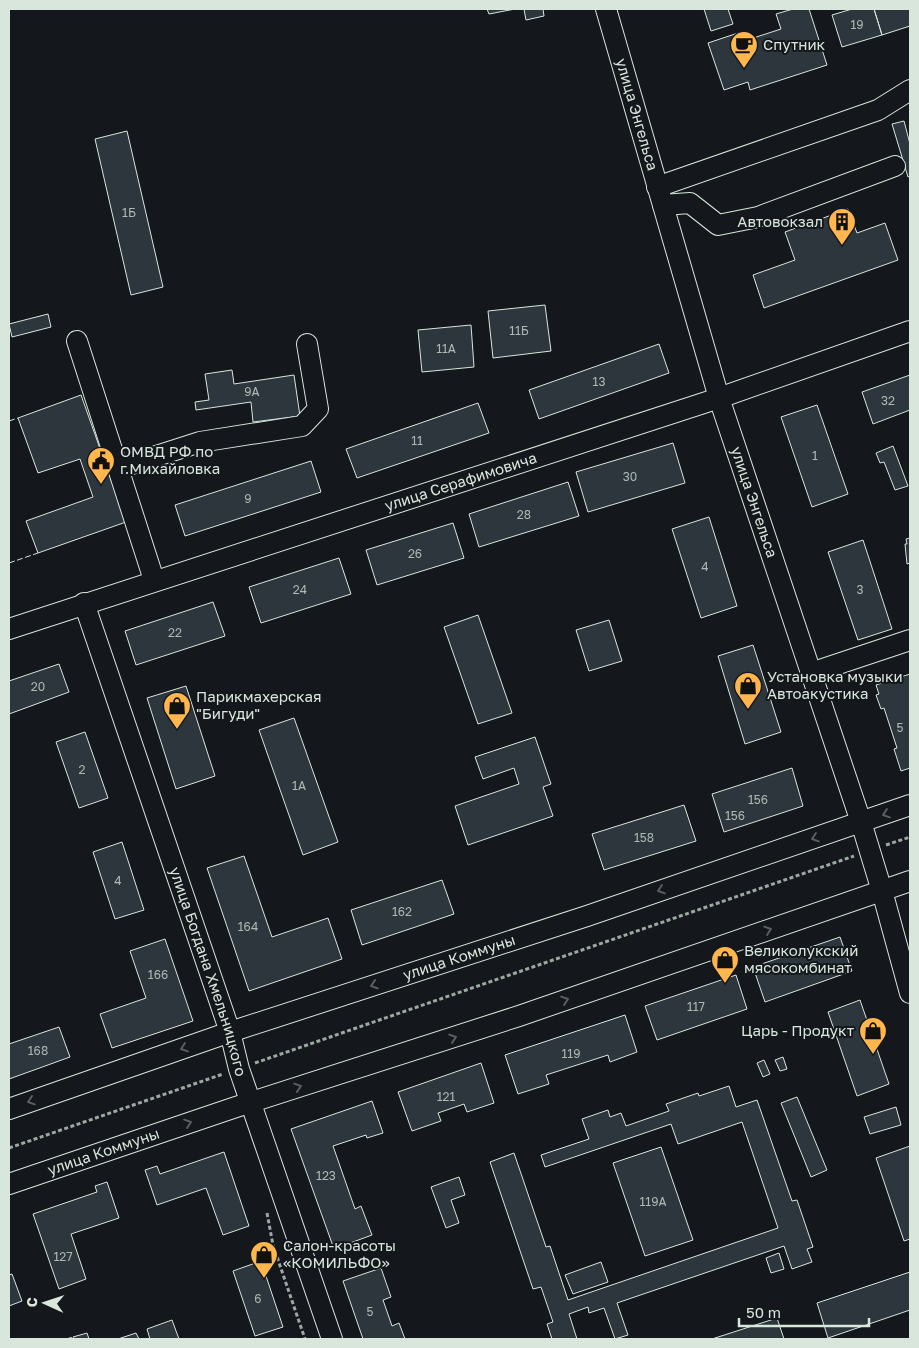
<svg xmlns="http://www.w3.org/2000/svg" width="919" height="1348" font-family="'Golos Text',sans-serif">
  <style>
    .building { fill: #2c363c; stroke: #d8e6dc }
    .lines { fill: none; stroke-linecap: round; stroke-linejoin: round }
    .minor-casing { stroke: #d8e6dc; stroke-width: 22 }
    .path { stroke: #9da8a2; stroke-width: 3; stroke-dasharray: 4 2.5; stroke-linecap: butt }
    .minor { stroke: #14181c; stroke-width: 20 }
    .fence { stroke: #d8e6dc; stroke-width: 1; stroke-dasharray: 6 2.5; stroke-linecap: butt }
    .oneway { stroke: #59605f }
    .labels { text-anchor: middle; stroke-width: 4; stroke-linejoin: round; paint-order: stroke }
    .number-label { font-size: 12px; fill: #adbab4 }
    .poi-label { font-size: 15px; fill: #d8e6dc; stroke: #14181c; text-anchor: start }
    .street-label { font-size: 15px; fill: #d8e6dc; stroke: #14181c }
  </style>
  <rect width="100%" height="100%" fill="#14181c"/>
  <path class="building" d="M487,9H515L489,14Z
    M524,9H543L544,16L526,20Z
    M704,9H728L733,24L711,31Z
    M793,9H809L827,65L750,90L748,82L724,90L708,43L738,33L741,42L781,29L776,14Z
    M852,9H874L882,35L842,47L832,15Z
    M874,9H910V26L882,35Z
    M904,121L910,144V176L908,177L892,124Z
    M127,131L163,287L131,295L95,139Z
    M848,209L857,233L885,223L898,260L764,308L753,275L795,260L785,232Z
    M545,305L551,351L493,358L488,311Z
    M48,314L51,327L12,337L9,324Z
    M471,325L474,367L422,372L418,330Z
    M659,344L669,373L539,419L529,390Z
    M232,370L234,384L294,375L300,416L253,422L251,402L196,410L195,402L209,400L205,374Z
    M910,375V410L873,424L862,392Z
    M81,395L126,522L38,553L26,521L93,497L80,459L38,473L18,418Z
    M478,403L489,433L357,478L346,449Z
    M817,405L848,494L812,507L781,417Z
    M673,443L685,483L588,512L576,472Z
    M893,446L908,486L895,490L884,462L880,463L876,453Z
    M311,461L321,492L185,536L175,505Z
    M568,482L579,516L479,547L469,514Z
    M709,517L737,606L701,618L672,529Z
    M453,523L464,558L377,585L366,550Z
    M910,538V563L907,564L905,544H907L906,539Z
    M863,540L892,629L858,640L828,552Z
    M339,558L351,594L261,623L249,587Z
    M213,602L225,636L136,665L125,631Z
    M478,615L512,713L478,724L444,627Z
    M609,620L622,661L589,671L576,630Z
    M753,645L781,732L745,744L718,656Z
    M59,664L69,692L9,714V681Z
    M910,674V768L901,771L894,749L897,748L884,708L881,709L876,695L879,694L876,685Z
    M186,686L215,776L176,789L147,698Z
    M294,718L338,842L303,855L259,730Z
    M85,732L108,798L79,808L56,742Z
    M535,737L551,784L543,787L553,816L468,845L455,806L519,784L514,768L483,779L475,757Z
    M792,768L803,806L724,832L712,794Z
    M684,805L696,841L604,870L592,834Z
    M122,842L144,910L115,919L93,852Z
    M244,856L272,937L328,918L342,959L249,991L207,868Z
    M442,880L454,914L362,945L351,910Z
    M840,937L852,971L765,1002L753,967Z
    M165,939L193,1021L112,1048L100,1014L146,998L130,951Z
    M736,975L747,1009L657,1040L645,1006Z
    M860,1000L889,1084L857,1096L828,1012Z
    M625,1015L637,1052L610,1062L608,1055L546,1075L549,1084L518,1094L505,1055Z
    M59,1027L70,1057L9,1079V1044Z
    M783,1057L787,1069L780,1071L775,1060Z
    M764,1060L770,1074L763,1077L757,1063Z
    M481,1063L494,1103L467,1112L464,1104L438,1113L441,1121L412,1131L398,1092Z
    M729,1086L736,1107L757,1100L792,1201L797,1200L813,1247L807,1249L812,1262L792,1269L784,1246L617,1303L628,1335L615,1339L604,1308L589,1313L588,1307L569,1314L577,1339H552L547,1324L553,1322L541,1287L533,1289L490,1162L514,1153L546,1247L550,1246L568,1300L778,1228L742,1122L678,1144L671,1124L545,1167L541,1155L589,1139L582,1119L608,1110L610,1117L621,1113L626,1126L669,1111L666,1104L698,1093L699,1096Z
    M797,1097L827,1170L811,1177L781,1103Z
    M372,1101L383,1133L367,1138L366,1135L333,1146L355,1209L361,1206L372,1235L334,1249L291,1129Z
    M896,1107L901,1125L870,1134L864,1117Z
    M910,1146V1239L904,1241L876,1158Z
    M661,1147L693,1240L645,1256L613,1163Z
    M224,1152L249,1226L223,1235L206,1188L157,1205L145,1170L157,1166L160,1174Z
    M459,1177L465,1195L451,1200L459,1223L446,1228L431,1187Z
    M107,1182L119,1218L71,1234L86,1279L59,1289L33,1214L97,1192L95,1186Z
    M779,1253L784,1269L771,1273L766,1258Z
    M261,1261L283,1327L255,1336L233,1271Z
    M601,1262L608,1282L573,1294L565,1275Z
    M381,1268L391,1297L383,1300L392,1326L399,1323L405,1339H363L343,1281Z
    M910,1272V1310L828,1338L817,1303Z
    M12,1274L22,1301L9,1306V1275Z
    M777,1318L784,1339H712Z
    M172,1320L179,1339H150L147,1329Z
    M87,1333L89,1339H74L73,1337Z
    M136,1333L139,1339H118Z"/>
  <g class="lines">
    <defs>
      <g id="minor">
        <path id="s1" d="M606,9L719,398L861,822L882,891L910,993"/>
        <path d="M657,187L878,110L910,90"/>
        <path d="M663,205L690,203L718,225L758,217L895,166"/>
        <path d="M77,341L154,580"/>
        <path d="M119,468L200,442L302,426L318,409L307,344"/>
        <path id="s2" d="M84,603L230,1032L239,1069L332,1339"/>
        <path id="s3" d="M9,629L719,398L910,331"/>
        <path d="M811,673L910,640"/>
        <path id="s4" d="M9,1109L230,1032L587,916L910,805"/>
        <path id="s5" d="M9,1184L233,1108L519,1016L910,881"/>
      </g>
    </defs>
    <use href="#minor" class="minor-casing"/>
    <path class="path" d="M886,845L910,837
      M255,1063L854,856
      M9,1148L223,1074
      M267,1213L273,1245L305,1339"/>
    <use href="#minor" class="minor"/>
    <path class="fence" d="M9,421L18,418
      M9,563L38,553
      M66,1339L73,1337"/>
  </g>
  <defs><path id="oneway-chevron" d="M-2-3.5L2.5 0L-2 3.5" fill="none" stroke-width="1.6" stroke-linecap="round" stroke-linejoin="round" transform="scale(1.25)"/></defs>
  <g class="oneway">
    <use href="#oneway-chevron" transform="translate(886 814) rotate(161)"/>
    <use href="#oneway-chevron" transform="translate(815 838) rotate(161)"/>
    <use href="#oneway-chevron" transform="translate(661 890) rotate(161)"/>
    <use href="#oneway-chevron" transform="translate(768 930) rotate(-19)"/>
    <use href="#oneway-chevron" transform="translate(374 985) rotate(162)"/>
    <use href="#oneway-chevron" transform="translate(565 1000) rotate(-19)"/>
    <use href="#oneway-chevron" transform="translate(453 1038) rotate(-18)"/>
    <use href="#oneway-chevron" transform="translate(184 1048) rotate(161)"/>
    <use href="#oneway-chevron" transform="translate(298 1087) rotate(-18)"/>
    <use href="#oneway-chevron" transform="translate(31 1101) rotate(161)"/>
    <use href="#oneway-chevron" transform="translate(188 1123) rotate(-19)"/>
  </g>
  <defs>
    <symbol id="cafe-pin" viewBox="-11 -11 22 30"><path d="M0 17L-7.5 6A9.5 9.5 0 1 1 7.5 6Z" fill="#ffb74d" stroke="#14181c"/><path d="M-5.5-4.5H6V0H3Q3 3.5 0 3.5H-2.5Q-5.5 3.5-5.5 0ZM3-3.2v2h1.7v-2ZM-6 4.5H4V6H-6Z" fill="#111"/></symbol>
    <symbol id="building-pin" viewBox="-11 -11 22 30"><path d="M0 17L-7.5 6A9.5 9.5 0 1 1 7.5 6Z" fill="#ffb74d" stroke="#14181c"/><path d="M-4-6H4V6H1V3H-1V6H-4ZM-2.5-4.3h1.7v1.8h-1.7ZM.8-4.3h1.7v1.8H.8ZM-2.5-1h1.7V.8h-1.7ZM.8-1h1.7V.8H.8Z" fill="#111"/></symbol>
    <symbol id="civic-pin" viewBox="-11 -11 22 30"><path d="M0 17L-7.5 6A9.5 9.5 0 1 1 7.5 6Z" fill="#ffb74d" stroke="#14181c"/><path d="M-.6-6.5H3V-4.5H.6V-3L4-1V1h2V6H-6V1h2V-1L-.6-3ZM-1.2 2.5V6h2.4V2.5Z" fill="#111"/></symbol>
    <symbol id="shop-pin" viewBox="-11 -11 22 30"><path d="M0 17L-7.5 6A9.5 9.5 0 1 1 7.5 6Z" fill="#ffb74d" stroke="#14181c"/><path d="M-5-2.5h2.3a2.7 3.5 0 0 1 5.4 0H5L5.5 6h-11ZM-1.5-2.5h3a1.5 2.3 0 0 0-3 0Z" fill="#111"/></symbol>
  </defs>
  <g fill-rule="evenodd">
    <use href="#cafe-pin" x="728" y="29" width="32" height="43"/>
    <use href="#building-pin" x="826" y="206" width="32" height="43"/>
    <use href="#civic-pin" x="85" y="445" width="32" height="43"/>
    <use href="#shop-pin" x="732" y="670" width="32" height="43"/>
    <use href="#shop-pin" x="161" y="690" width="32" height="43"/>
    <use href="#shop-pin" x="709" y="944" width="32" height="43"/>
    <use href="#shop-pin" x="857" y="1015" width="32" height="43"/>
    <use href="#shop-pin" x="248" y="1239" width="32" height="43"/>
  </g>
  <g class="labels">
    <g class="number-label">
      <text x="857" y="29">19</text>
      <text x="129" y="217">1Б</text>
      <text x="519" y="335">11Б</text>
      <text x="446" y="353">11А</text>
      <text x="599" y="386">13</text>
      <text x="252" y="396">9А</text>
      <text x="888" y="405">32</text>
      <text x="417" y="445">11</text>
      <text x="815" y="460">1</text>
      <text x="630" y="481">30</text>
      <text x="248" y="503">9</text>
      <text x="524" y="519">28</text>
      <text x="415" y="558">26</text>
      <text x="705" y="571">4</text>
      <text x="300" y="594">24</text>
      <text x="860" y="594">3</text>
      <text x="175" y="637">22</text>
      <text x="38" y="691">20</text>
      <text x="900" y="732">5</text>
      <text x="82" y="774">2</text>
      <text x="299" y="790">1А</text>
      <text x="758" y="804">156</text>
      <text x="735" y="820">156</text>
      <text x="644" y="842">158</text>
      <text x="118" y="885">4</text>
      <text x="402" y="916">162</text>
      <text x="248" y="931">164</text>
      <text x="158" y="979">166</text>
      <text x="696" y="1011">117</text>
      <text x="38" y="1055">168</text>
      <text x="571" y="1058">119</text>
      <text x="446" y="1101">121</text>
      <text x="326" y="1180">123</text>
      <text x="653" y="1206">119А</text>
      <text x="63" y="1261">127</text>
      <text x="258" y="1303">6</text>
      <text x="370" y="1316">5</text>
    </g>
    <g class="poi-label">
      <text x="763" y="50">Спутник</text>
      <text x="823" y="227" text-anchor="end">Автовокзал</text>
      <text x="120" y="457">ОМВД РФ по<tspan x="120" dy="17">г.Михайловка</tspan></text>
      <text x="767" y="682">Установка музыки<tspan x="767" dy="17">Автоакустика</tspan></text>
      <text x="196" y="702">Парикмахерская<tspan x="196" dy="17">"Бигуди"</tspan></text>
      <text x="744" y="956">Великолукский<tspan x="744" dy="17">мясокомбинат</tspan></text>
      <text x="854" y="1036" text-anchor="end">Царь - Продукт</text>
      <text x="283" y="1251">Салон-красоты<tspan x="283" dy="17">«КОМИЛЬФО»</tspan></text>
    </g>
    <g class="street-label">
      <text dy="5" stroke="none"><textPath href="#s1" startOffset="110">улица Энгельса</textPath></text>
      <text dy="5" stroke="none"><textPath href="#s3" startOffset="475">улица Серафимовича</textPath></text>
      <text dy="5" stroke="none"><textPath href="#s1" startOffset="515">улица Энгельса</textPath></text>
      <text dy="5" stroke="none"><textPath href="#s4" startOffset="475">улица Коммуны</textPath></text>
      <text dy="5" stroke="none"><textPath href="#s2" startOffset="389">улица Богдана Хмельницкого</textPath></text>
      <text dy="5" stroke="none"><textPath href="#s5" startOffset="100">улица Коммуны</textPath></text>
    </g>
  </g>
  <rect width="919" height="1348" fill="none" stroke="#d8e6dc" stroke-width="20"/>
  <g transform="translate(45 1303) rotate(273)" stroke="#14181c" stroke-width="4" paint-order="stroke">
  <path d="M0-4L9 19L0 12L-9 19Z" fill="#d8e6dc"/>
  <text y="-8" font-size="14" font-weight="bold" text-anchor="middle" fill="#d8e6dc">С</text>
  </g>
  <path d="M739 1318v8h130v-8" fill="none" stroke="#d8e6dc" stroke-width="2.5"/>
  <text x="746" y="1318" font-size="15" fill="#d8e6dc" stroke="#14181c" stroke-width="4" paint-order="stroke">50 m</text>
</svg>
